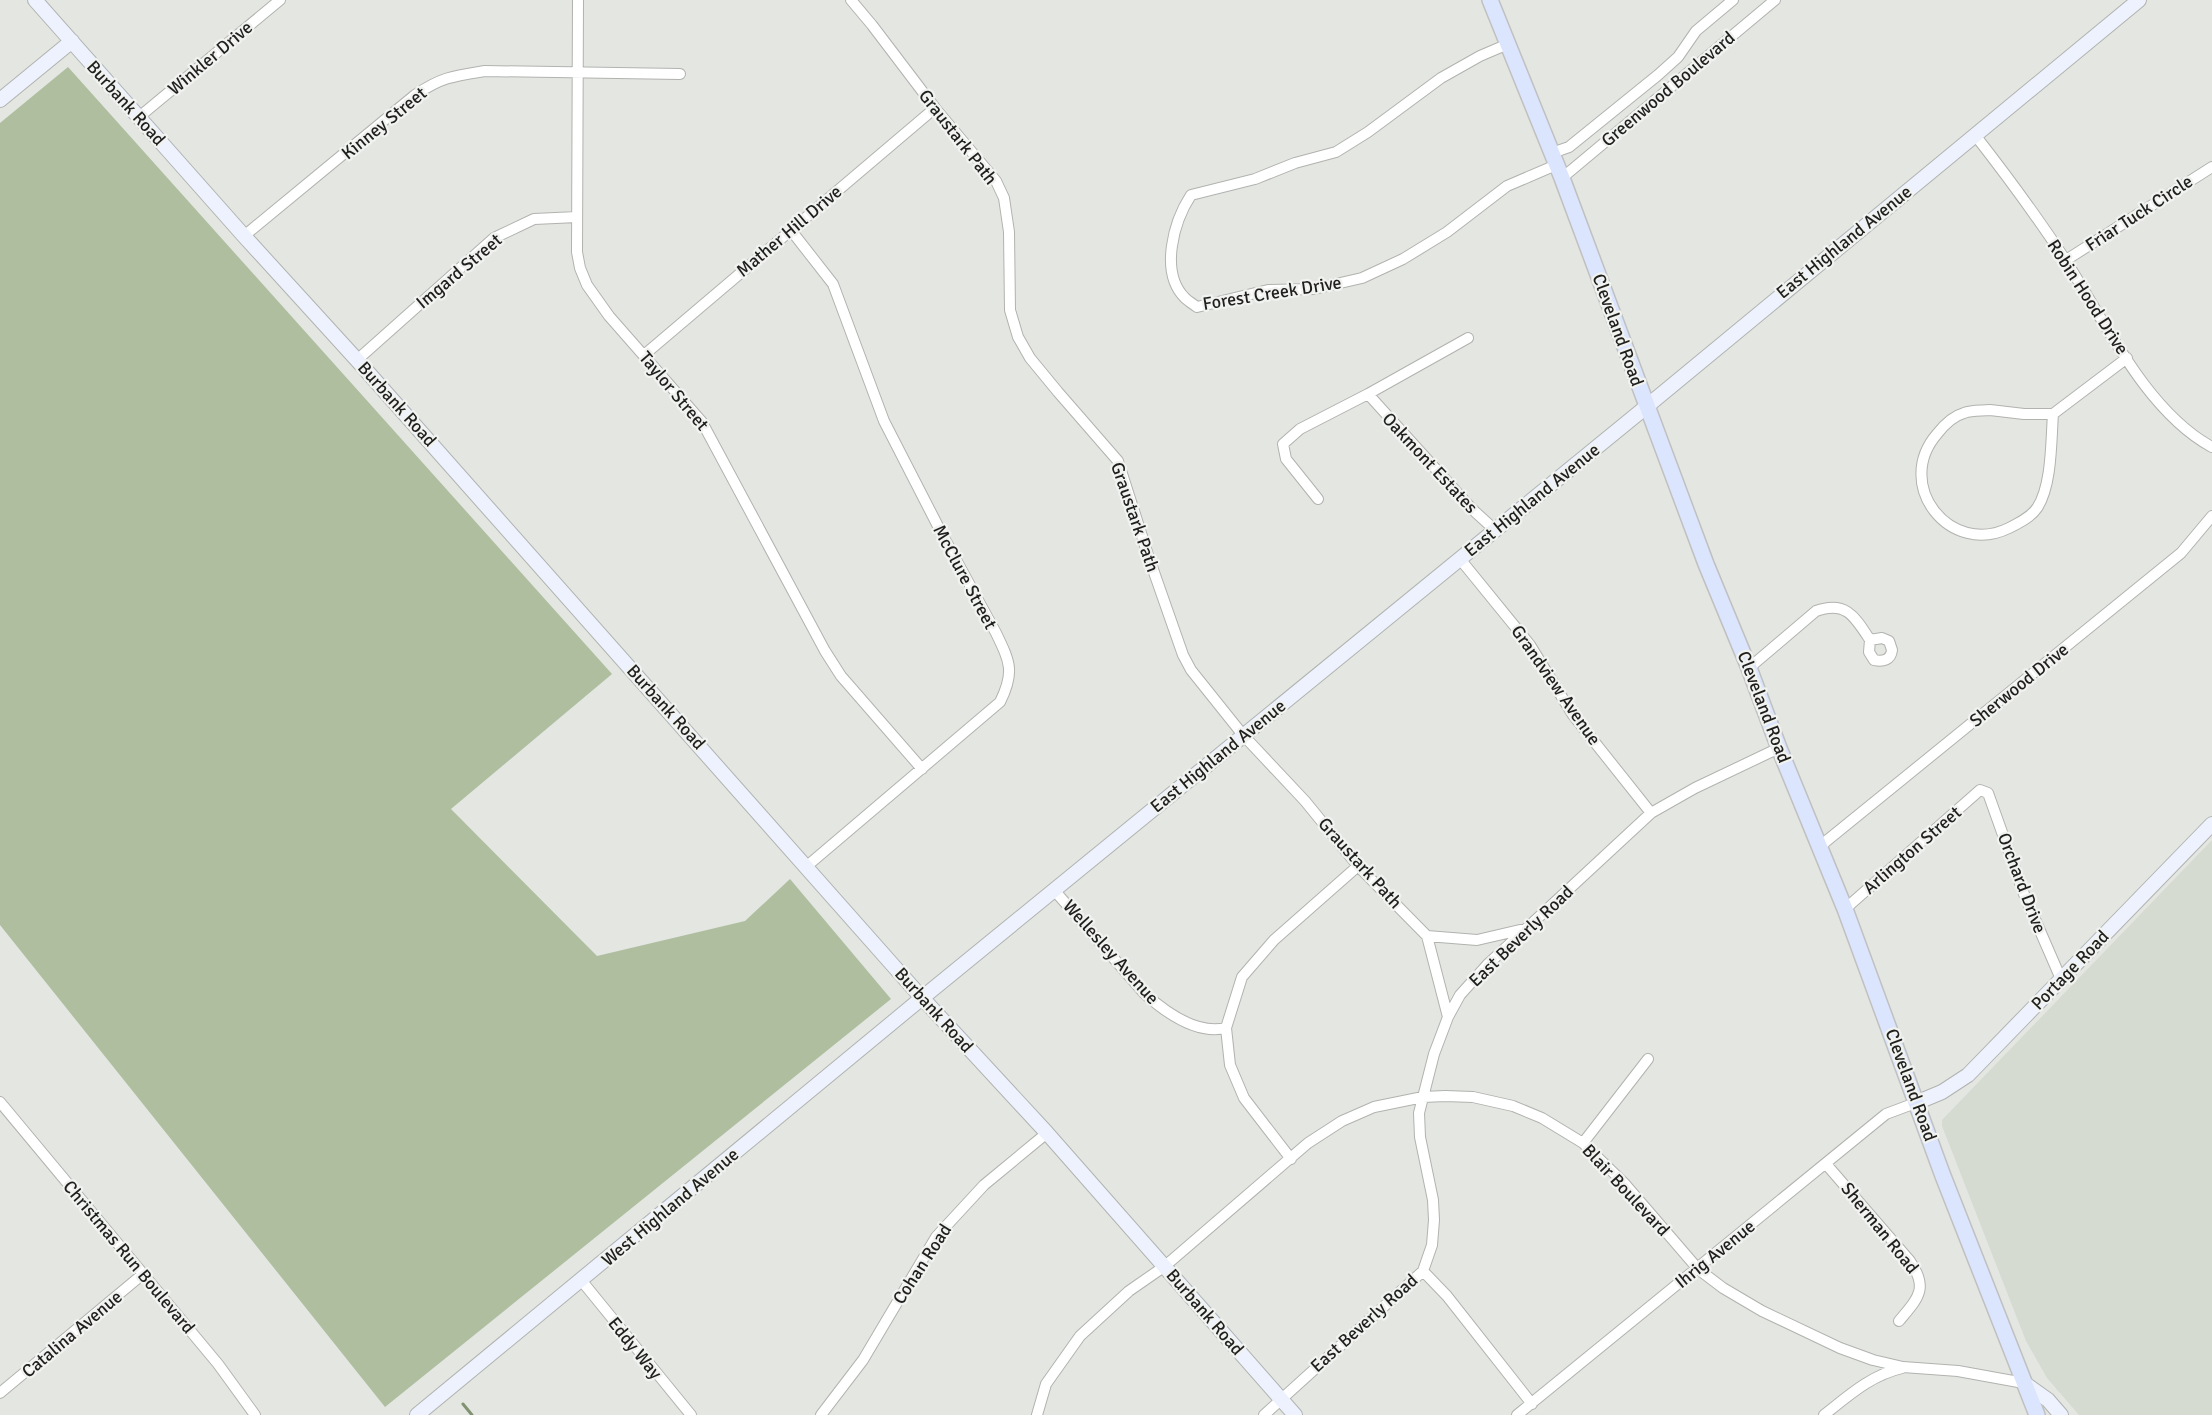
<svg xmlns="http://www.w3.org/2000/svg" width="2212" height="1415" font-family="Signika,sans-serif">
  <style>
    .built { fill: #d5dbd0 }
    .green { fill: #aebe9f }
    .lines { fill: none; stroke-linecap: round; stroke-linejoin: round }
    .stream { stroke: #819270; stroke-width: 3 }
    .street-casing { stroke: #b1b3af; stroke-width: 12 }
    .secondary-casing { stroke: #b1b3af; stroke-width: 16 }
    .primary-casing { stroke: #c0c0c0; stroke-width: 18 }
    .street { stroke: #fff; stroke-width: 10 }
    .secondary { stroke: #edf2fe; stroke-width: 14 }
    .primary { stroke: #dbe5fe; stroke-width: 15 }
    .labels { text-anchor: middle; stroke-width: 4.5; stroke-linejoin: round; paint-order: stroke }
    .street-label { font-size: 18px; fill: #1f1f1e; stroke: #f1f3f0 }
  </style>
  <rect width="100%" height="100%" fill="#e4e6e2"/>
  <path class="built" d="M2212,840V1415H2079L2047,1378L2026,1341L1942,1126V1120Z"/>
  <path class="green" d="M68,67L612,674L451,809L597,956L745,921L790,879L891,999L385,1407L0,925V123Z"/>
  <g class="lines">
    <path class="stream" d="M463,1404L472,1415"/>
    <defs>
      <path id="street" d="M578,0L577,252L580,268L587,285L609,316L702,422L825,651L841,676L922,769
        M851,0L872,25L935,108L996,181L1004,198L1009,232L1010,310L1018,337L1030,358L1058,392L1118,461L1149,558L1183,655L1191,670L1243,735L1305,801L1358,866L1427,936L1477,940L1529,928
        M1508,44L1480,56L1441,78L1368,132L1336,152L1295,163L1255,179L1191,195C1174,221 1159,272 1185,298C1188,301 1193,304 1197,307L1268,290L1314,289L1362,278L1403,259L1447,232L1507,186L1556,165
        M139,117L280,0
        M1975,135C2007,176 2038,218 2066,261C2105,322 2147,412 2212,447
        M1552,153L1569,147L1658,75L1678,57L1696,31L1733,0
        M1562,178L1775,0
        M790,229L833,284L884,421L942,534L996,633C1010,662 1015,672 1000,702L807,866
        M244,236L415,95C442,77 453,76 485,71L680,74
        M2066,260L2212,167
        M644,355L935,108
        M357,360L494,238L534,219L577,217
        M1368,394L1472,509L1495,530
        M1990,410L2024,414H2053C2051,441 2052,486 2037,508C2031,517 2019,523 2009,528C1950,557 1893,485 1937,434C1944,425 1953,416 1964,413C1972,410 1982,411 1990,410Z
        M2053,414L2127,358
        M1318,499L1286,459L1283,444L1300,429L1368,394L1468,338
        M1460,559L1530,645L1573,715L1651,813
        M1749,668L1816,611C1846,600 1855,617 1870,640L1869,652L1874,660C1883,662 1891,660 1892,650L1889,641L1882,638L1870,640
        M1819,847L2181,553L2212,516
        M1054,890L1144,993C1165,1012 1196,1035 1226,1028
        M1845,909L1980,790L1988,793L2024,894L2061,979
        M1427,936L1448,1017
        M0,1102L218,1364L255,1415
        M1583,1143L1648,1059
        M1291,1159L1244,1098L1230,1065L1226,1028L1242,977L1274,940L1358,866
        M1826,1164L1910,1261C1929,1289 1918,1298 1899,1321
        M1423,1271L1447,1296L1532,1404
        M581,1280L691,1415
        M0,1393L143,1274
        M821,1415L863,1360L936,1237L984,1185L1047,1133
        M1037,1415L1046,1384L1080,1336L1129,1291L1165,1266L1308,1143L1342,1121L1374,1107L1423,1097L1445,1096L1473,1097L1513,1106L1542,1118L1583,1143L1624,1183L1698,1269L1723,1288L1762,1311L1840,1348L1873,1360L1903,1367L1958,1371L2024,1383
        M1264,1415L1423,1271L1432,1245L1434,1220L1433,1200L1420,1137L1419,1113L1434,1054L1448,1017L1460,995L1487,965L1651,813L1695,788L1779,748
        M1517,1415L1886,1114L1918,1102
        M1824,1415C1848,1396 1871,1375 1902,1368"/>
      <path id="secondary" d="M35,0L244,236L357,360L914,989L1047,1133L1295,1415
        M0,100L72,41
        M1918,1102L1942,1092L1968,1075L2212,824
        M2024,1383L2048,1400L2061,1415
        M417,1415L922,998L1646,407L2139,0"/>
      <path id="primary" d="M1490,0L1562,178L1706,564L1749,668L1779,748L1845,909L1943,1176L2037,1415"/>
    </defs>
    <use href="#street" class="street-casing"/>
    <use href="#secondary" class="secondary-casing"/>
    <use href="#primary" class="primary-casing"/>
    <use href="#street" class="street"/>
    <use href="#secondary" class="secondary"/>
    <use href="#primary" class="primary"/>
  </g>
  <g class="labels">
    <g class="street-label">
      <text transform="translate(210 58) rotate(-40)" y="6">Winkler Drive</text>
      <text transform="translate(1668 89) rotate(-40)" y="6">Greenwood Boulevard</text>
      <text transform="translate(126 103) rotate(48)" y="6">Burbank Road</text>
      <text transform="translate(384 123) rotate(-39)" y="6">Kinney Street</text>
      <text transform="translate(958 137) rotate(52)" y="6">Graustark Path</text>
      <text transform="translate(2139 213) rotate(-33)" y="6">Friar Tuck Circle</text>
      <text transform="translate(789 231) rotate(-40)" y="6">Mather Hill Drive</text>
      <text transform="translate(1844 242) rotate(-39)" y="6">East Highland Avenue</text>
      <text transform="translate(459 271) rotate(-40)" y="6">Imgard Street</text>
      <text transform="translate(1272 293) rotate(-9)" y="6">Forest Creek Drive</text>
      <text transform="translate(2088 297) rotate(57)" y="6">Robin Hood Drive</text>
      <text transform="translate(1618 330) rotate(70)" y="6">Cleveland Road</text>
      <text transform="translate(674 391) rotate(50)" y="6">Taylor Street</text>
      <text transform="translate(397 404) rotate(48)" y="6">Burbank Road</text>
      <text transform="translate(1430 463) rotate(47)" y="6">Oakmont Estates</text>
      <text transform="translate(1532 500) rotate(-39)" y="6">East Highland Avenue</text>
      <text transform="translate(1135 517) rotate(71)" y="6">Graustark Path</text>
      <text transform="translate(965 577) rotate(62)" y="6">McClure Street</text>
      <text transform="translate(1556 685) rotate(55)" y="6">Grandview Avenue</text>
      <text transform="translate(2019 685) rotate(-39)" y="6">Sherwood Drive</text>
      <text transform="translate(666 707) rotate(48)" y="6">Burbank Road</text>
      <text transform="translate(1764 707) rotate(69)" y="6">Cleveland Road</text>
      <text transform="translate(1218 756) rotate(-39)" y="6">East Highland Avenue</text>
      <text transform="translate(1912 850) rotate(-41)" y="6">Arlington Street</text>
      <text transform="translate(1360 863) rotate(48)" y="6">Graustark Path</text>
      <text transform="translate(2022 883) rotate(69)" y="6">Orchard Drive</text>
      <text transform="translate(1521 936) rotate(-44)" y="6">East Beverly Road</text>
      <text transform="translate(1111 952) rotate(48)" y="6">Wellesley Avenue</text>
      <text transform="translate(2070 970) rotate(-46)" y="6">Portage Road</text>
      <text transform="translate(934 1010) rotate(48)" y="6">Burbank Road</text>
      <text transform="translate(1911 1085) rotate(70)" y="6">Cleveland Road</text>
      <text transform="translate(1626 1190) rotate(47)" y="6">Blair Boulevard</text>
      <text transform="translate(670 1207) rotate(-40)" y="6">West Highland Avenue</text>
      <text transform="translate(1880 1228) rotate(51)" y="6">Sherman Road</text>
      <text transform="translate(1715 1254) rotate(-39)" y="6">Ihrig Avenue</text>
      <text transform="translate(129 1257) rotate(50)" y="6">Christmas Run Boulevard</text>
      <text transform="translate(922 1264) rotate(-57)" y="6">Cohan Road</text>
      <text transform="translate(1205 1312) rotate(49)" y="6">Burbank Road</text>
      <text transform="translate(1364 1323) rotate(-42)" y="6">East Beverly Road</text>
      <text transform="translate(72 1334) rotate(-40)" y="6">Catalina Avenue</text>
      <text transform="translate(635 1348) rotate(51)" y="6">Eddy Way</text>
    </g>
  </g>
</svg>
